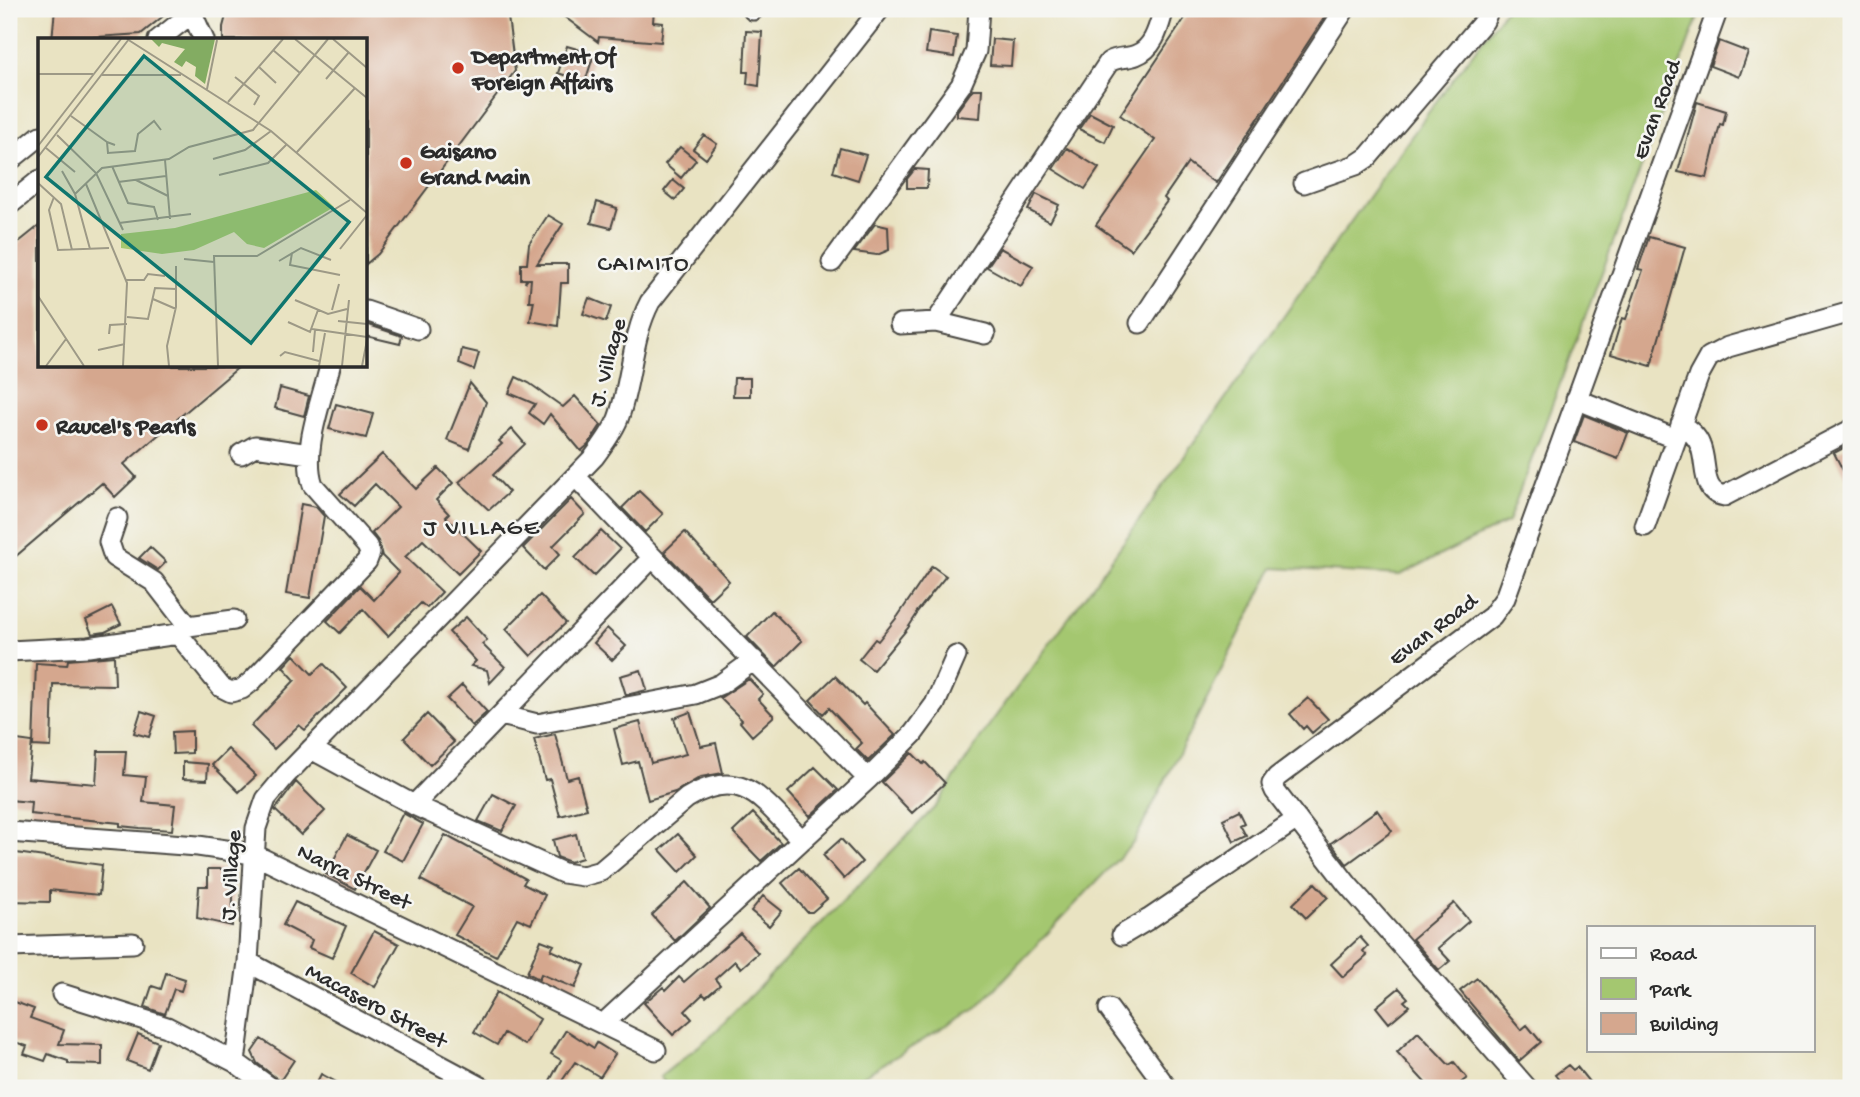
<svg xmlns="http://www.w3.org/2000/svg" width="1860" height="1097" font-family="'Gochi Hand',sans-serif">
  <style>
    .green { fill: #a4c770; stroke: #68794e; stroke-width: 2 }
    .building { fill: #d5a78e }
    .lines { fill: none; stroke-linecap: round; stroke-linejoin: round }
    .minor-casing { stroke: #484742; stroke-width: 23 }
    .minor { stroke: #fff; stroke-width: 19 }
    .poi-dot { fill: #c8321e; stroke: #f6f6f2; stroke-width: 2.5 }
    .labels { text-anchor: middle; stroke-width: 5; stroke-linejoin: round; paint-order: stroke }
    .poi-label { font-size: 23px; font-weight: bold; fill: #2b2b2b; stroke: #f6f6f2; text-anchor: start }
    .street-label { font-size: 23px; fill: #2b2b2b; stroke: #f6f6f2 }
    .neighbourhood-label { font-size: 24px; letter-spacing: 2px; fill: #2b2b2b; stroke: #f6f6f2 }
    .inset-road { fill: none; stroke: #9d9986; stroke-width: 2 }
    .view { fill: #0f766e; fill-opacity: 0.15; stroke: #0f766e; stroke-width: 3.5 }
    .inset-edge { fill: none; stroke: #2b2b2b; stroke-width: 3.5 }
  </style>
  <rect width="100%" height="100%" fill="#f6f6f2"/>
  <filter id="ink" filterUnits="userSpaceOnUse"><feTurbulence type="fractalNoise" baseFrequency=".0143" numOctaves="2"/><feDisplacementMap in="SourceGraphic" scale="14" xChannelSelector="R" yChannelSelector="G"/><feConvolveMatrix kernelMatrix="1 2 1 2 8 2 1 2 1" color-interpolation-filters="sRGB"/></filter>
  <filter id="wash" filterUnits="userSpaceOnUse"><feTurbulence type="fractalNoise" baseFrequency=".00686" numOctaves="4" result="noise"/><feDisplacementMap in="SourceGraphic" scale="28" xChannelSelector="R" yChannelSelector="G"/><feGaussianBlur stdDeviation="1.57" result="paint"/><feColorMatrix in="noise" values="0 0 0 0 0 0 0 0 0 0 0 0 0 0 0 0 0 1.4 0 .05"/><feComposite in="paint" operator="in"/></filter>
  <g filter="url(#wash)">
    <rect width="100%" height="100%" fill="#e9e3c2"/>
    <path class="green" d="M1506,9H1701L1508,522L1400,575L1273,568L1134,842L977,1008L843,1088H669L660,1077L711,1036L936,806L990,724L1096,581L1435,103Z"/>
    <g id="blocks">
      <path class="building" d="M55,9H172L141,34L52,40Z
        M232,9H507L515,71L378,254L366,264V40H223V27L226,16Z
        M554,9H654L653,22L663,23L661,42L599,37L598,42Z
        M1191,9H1330L1216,183L1188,163L1164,198L1167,201L1131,250L1096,225L1155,140L1120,115Z
        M746,31L762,32L759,86L747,84L748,72H744Z
        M929,32L957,36L954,57L926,53Z
        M992,39L1013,41L1011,66L990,65Z
        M1719,41L1748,52L1739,77L1710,66Z
        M567,46L594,54L585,82L558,73Z
        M973,89H982L980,118L957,116V111Z
        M1697,102L1726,111L1723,125L1720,124L1707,178L1678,172Z
        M1090,113L1113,125L1105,142L1079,129Z
        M704,135L717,144L706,159L693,149Z
        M680,147L696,160L681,178L665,164Z
        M840,148L866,155L858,180L833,172Z
        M1067,148L1099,168L1085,189L1053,169Z
        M915,169L928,170L927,188H907V179Z
        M673,180L684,189L675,200L664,191Z
        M1036,194L1059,205L1050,222L1028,210Z
        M597,202L617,208L611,228L591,223Z
        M548,215L563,224L537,264H568V283H561L558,326L530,321L534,301H529L531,279H528L525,283L526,279H521V264H527L529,244Z
        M875,224L888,227L889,250L877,255L854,252Z
        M40,225V366H240L124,464L136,477L115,497L102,483L9,562V250Z
        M1649,237L1685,247L1651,366L1611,354L1622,318L1626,319L1643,270L1638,269Z
        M1000,248L1033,266L1021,286L987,267Z
        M589,298L611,307L606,322L583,314Z
        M366,324L402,336L400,344L366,336Z
        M462,349L479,353L474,370L459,364Z
        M516,377L529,383L563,407L575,396L601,425L588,445L581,451L550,414L543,424L529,413L535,404L509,393Z
        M734,378H750V396H733Z
        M470,383L486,402L469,449L447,440Z
        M280,388L309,396L304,416L275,408Z
        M336,404L373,414L366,438L329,429Z
        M1584,415L1628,433L1618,459L1574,442Z
        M512,429L525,444L493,475L509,492L489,510L459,482L502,444L499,441Z
        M1851,444V486L1834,453Z
        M382,454L416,489L438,468L453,483L436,500L449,514L446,517L481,551L458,574L423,540L405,557L442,592L427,608L421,603L388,636L363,609L340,633L327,621L360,586L374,600L399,573L382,556L378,541L372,533L398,507L375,484L354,506L340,494Z
        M639,491L663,514L645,532L622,508Z
        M571,499L585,514L553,546L560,554L544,570L523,548Z
        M301,504L316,507L324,516L310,598L286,594Z
        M601,531L620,549L594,576L575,558Z
        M685,532L729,581L710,599L664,552Z
        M150,547L166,562L158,570L139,558Z
        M932,566L946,576L916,613L917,614L908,628L873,670L859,659L875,639L878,641L898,616Z
        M540,595L566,623L531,656L506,629Z
        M112,607L121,624L105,632L92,634L86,620Z
        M772,611L802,641L776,667L747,637Z
        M466,617L487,640L482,644L505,667L490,683L487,670L471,666L476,661L449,632Z
        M607,628L626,646L612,660L594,643Z
        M294,655L312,674L324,664L347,688L305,730L299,725L274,749L251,726L295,680L283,667Z
        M114,656L115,685L53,684L51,747L33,746L36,663L67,665L68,660Z
        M641,670L647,690L626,695L620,676Z
        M835,676L863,705L865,703L895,735L868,761L856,749L862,743L829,708L823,714L810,700Z
        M749,679L763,694L758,699L774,716L752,736L740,722L742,720L720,698Z
        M462,685L487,712L472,726L447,699Z
        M1308,698L1328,719L1312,733L1306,726L1303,729L1290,714Z
        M141,711L156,716L149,737L134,733Z
        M690,712L701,746L716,743L723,773L701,777L675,792L648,800L638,761L623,765L614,729L640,722L651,763L686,754L674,718Z
        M427,714L454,742L430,765L404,738Z
        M192,731V753L173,754L172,732Z
        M555,734L567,779L578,776L587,809L560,816L550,779L545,780L534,739Z
        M10,739L32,742L28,778L96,784L98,751H126L124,775L146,777L143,802L175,805L172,830L140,828L120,826V823L30,814L31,802L9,800Z
        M228,749L256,776L239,792L212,765Z
        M912,753L923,764L925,762L945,783L912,813L882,782Z
        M183,762L208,764L207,780L183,779Z
        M815,767L838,790L810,816L788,792Z
        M296,782L325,811L301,835L275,810Z
        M493,794L516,806L502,831L478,821Z
        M1377,810L1392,831L1347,864L1331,843Z
        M1239,811L1245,823L1241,825L1247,836L1234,842L1223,819Z
        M403,813L423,824L403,861L383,851Z
        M753,813L781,843L761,861L733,832Z
        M576,834L582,858L570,862L557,857L553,840Z
        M678,834L697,855L680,872L660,850Z
        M347,835L376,850L355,889L326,874Z
        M445,835L526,879L523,884L545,895L531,924L517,918L496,956L455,935L472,907L421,880Z
        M841,839L862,862L844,879L823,855Z
        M9,852L102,865L99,895L50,890V902L9,901Z
        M799,868L827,899L812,912H807L782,883Z
        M208,869H234L232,926L197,918L199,886H208Z
        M687,882L710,908L675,941L652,915Z
        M1315,883L1328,897L1306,918L1293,904Z
        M763,896L782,911L769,926L751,911Z
        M295,902L346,926L332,958L309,948L312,940L283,925Z
        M1454,903L1469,921L1438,948L1450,961L1439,970L1412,939Z
        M374,931L399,944L375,987L351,973Z
        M740,933L758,953L741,968L735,961L715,979L720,985L706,997L703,994L685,1011L692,1019L673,1035L644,1003L663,987L666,990L679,977L684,982Z
        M1360,937L1368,946L1363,951L1367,956L1343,977L1331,964Z
        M541,940L554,945L551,950L585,965L575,988L541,974L539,979L527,973Z
        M166,973L185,979L181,991L174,989L165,1014L145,1007L152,986L161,989Z
        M1477,978L1521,1030L1527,1025L1541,1042L1519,1061L1460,991Z
        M1399,988L1408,998L1404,1001L1409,1006L1389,1023L1376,1007Z
        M497,992L540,1019L525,1045L504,1033L497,1045L474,1032Z
        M15,1002L34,1009L30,1018L64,1030L59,1044L102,1045V1065L68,1064V1061L48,1054L45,1061L24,1054L27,1046L9,1040V1021Z
        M566,1030L594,1048L597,1043L615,1054L600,1077L575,1062L557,1088H546L561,1060L551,1054Z
        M1418,1032L1449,1065L1454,1062L1467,1078L1454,1088H1430L1397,1052Z
        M138,1034L158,1042L148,1069L127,1061Z
        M261,1039L294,1060L280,1081L257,1063L252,1052Z
        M1568,1065L1573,1070L1577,1067L1594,1088H1548L1559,1080L1555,1075Z
        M321,1074L347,1088H314Z"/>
    </g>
  </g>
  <g filter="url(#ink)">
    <use href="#blocks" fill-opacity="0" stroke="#484742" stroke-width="2"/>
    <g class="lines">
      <defs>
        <path id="minor" d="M753,10V9
          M192,13L204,40
          M158,40L197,9
          M9,161L40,136
          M1304,183L1356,165L1368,157L1484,21L1489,9
          M9,205L40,180
          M832,262L961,85L976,51L979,9
          M366,311L418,329
          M936,322L1109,62C1118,56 1127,59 1136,55C1155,48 1159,25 1164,9
          M1140,323L1345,9
          M900,324L936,322L985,334
          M1576,399L1676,439
          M1681,424C1689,430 1697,436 1700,445C1708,463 1700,492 1724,496L1851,430
          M241,454L255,446L309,454
          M576,477C672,579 771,678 868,779
          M117,518L109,542L114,557L154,582L188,626
          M1645,526L1699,375L1709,357L1728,347L1851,312
          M234,620L188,626L178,634L221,687L231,692L242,689L251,682L367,561L370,553L367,546L313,485C301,451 322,400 330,366
          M9,651L88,647L178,634
          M501,715L537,724L696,694L721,684L754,660
          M311,749L414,805L563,873L583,876L601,871L687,798C744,764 764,803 802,840
          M414,805L652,558
          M9,832L198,846L253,854L656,1050
          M1122,935L1149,919L1297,819
          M9,947L133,943
          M248,962L483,1088
          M62,994L167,1027L235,1062L271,1088
          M1109,1009L1167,1088
          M603,1024L868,779L913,734L935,704L956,656
          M235,1062L248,962L256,828L266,799L286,775L594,457C603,445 612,433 618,419C632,381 631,338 650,302L880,9
          M1527,1088L1347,884L1275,791L1272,784L1277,777L1492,616L1505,598L1718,9"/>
      </defs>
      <use href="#minor" class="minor-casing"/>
      <use href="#minor" class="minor"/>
    </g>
  </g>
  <g class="poi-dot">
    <circle cx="458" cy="68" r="7"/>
    <circle cx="406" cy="163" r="7"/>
    <circle cx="42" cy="425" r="7"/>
  </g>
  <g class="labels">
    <g class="poi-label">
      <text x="472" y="63">Department Of<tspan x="472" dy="26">Foreign Affairs</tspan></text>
      <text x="420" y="158">Gaisano<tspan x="420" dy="26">Grand Main</tspan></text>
      <text x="56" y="433">Raucel's Pearls</text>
    </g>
    <g class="street-label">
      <text transform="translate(1655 109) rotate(-70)" y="8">Evan Road</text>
      <text transform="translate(606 362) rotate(-75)" y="8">J. Village</text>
      <text transform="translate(1432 628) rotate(-37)" y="8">Evan Road</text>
      <text transform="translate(229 875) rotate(-86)" y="8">J. Village</text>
      <text transform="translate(355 875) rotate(26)" y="8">Narra Street</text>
      <text transform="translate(377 1004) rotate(28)" y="8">Macasero Street</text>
    </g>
    <g class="neighbourhood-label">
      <text x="644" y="270">CAIMITO</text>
      <text x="482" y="534">J VILLAGE</text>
    </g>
  </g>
  <g transform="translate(38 38)">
    <rect width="329" height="329" fill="#e9e3c2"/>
    <path d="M278,152L296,169L226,210L209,206L196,194L156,212L124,216L83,210V196L137,190Z" fill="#a4c770"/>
    <path d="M113,1H177L167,46L157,38L158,29L148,23L144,29L136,24L147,11L124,5L121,9Z" fill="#83ac62"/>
    <path class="inset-road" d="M89,1L233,93L329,175M257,1L329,60M295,1L329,30M235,12L262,35M221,29L238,45M0,36H55M64,37H143M197,39L221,58L216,67M288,41L311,14M169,51L179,2M190,64L245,1M33,78L69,104M19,97L58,135L85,192M77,107L69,104L70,115L97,113L100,96L116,83L123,92M0,108L83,1M8,110L37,134M259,114L317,50M0,119L91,1M175,121L207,112L233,93M127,122L132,181M74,128L90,165L116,169L120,182M24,133L37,156L52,211M181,137L230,125L249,106M98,142L130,158M80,144L128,138M0,145L23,166L34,212M48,146L89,245L85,328M37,156L64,130L131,121L151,109L215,92L290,1M16,159L11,172L20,212L71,210M81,185L153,176M302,211L329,177M254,215L252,227L302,237M146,221L176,224M241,223L263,210L293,222M88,242H106L110,236L127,238M0,258L46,328M115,261L138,271M257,262L290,276L309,271M294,272L301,246M89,279L110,281L117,250L138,251M300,283L329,286M250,284L272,294L280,272M274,291L329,299M71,296L72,287L89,286M60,312L87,306M275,314L277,292M242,318L247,314L281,323M8,328L28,301M131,328L129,308L138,269V228M180,328L176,218H219L312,162M281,328L287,295M304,328L311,262M324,328L329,302"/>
    <path class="view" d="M106,18L311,184L213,305L8,139Z"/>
    <rect width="329" height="329" class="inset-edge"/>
  </g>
  <rect width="1860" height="1097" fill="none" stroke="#f6f6f2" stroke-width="35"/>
  <rect x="1587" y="926" width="228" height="126" fill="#f6f6f2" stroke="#a5a5a2" stroke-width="2"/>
  <rect x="1601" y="948" width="35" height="10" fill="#ffffff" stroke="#a5a5a2" stroke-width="2"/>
  <text x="1650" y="960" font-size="21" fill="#2b2b2b">Road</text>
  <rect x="1601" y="978" width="35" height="21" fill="#a4c770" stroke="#a5a5a2" stroke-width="2"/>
  <text x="1650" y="996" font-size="21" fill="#2b2b2b">Park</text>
  <rect x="1601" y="1013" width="35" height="21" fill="#d5a78e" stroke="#a5a5a2" stroke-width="2"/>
  <text x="1650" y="1030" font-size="21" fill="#2b2b2b">Building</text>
</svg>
